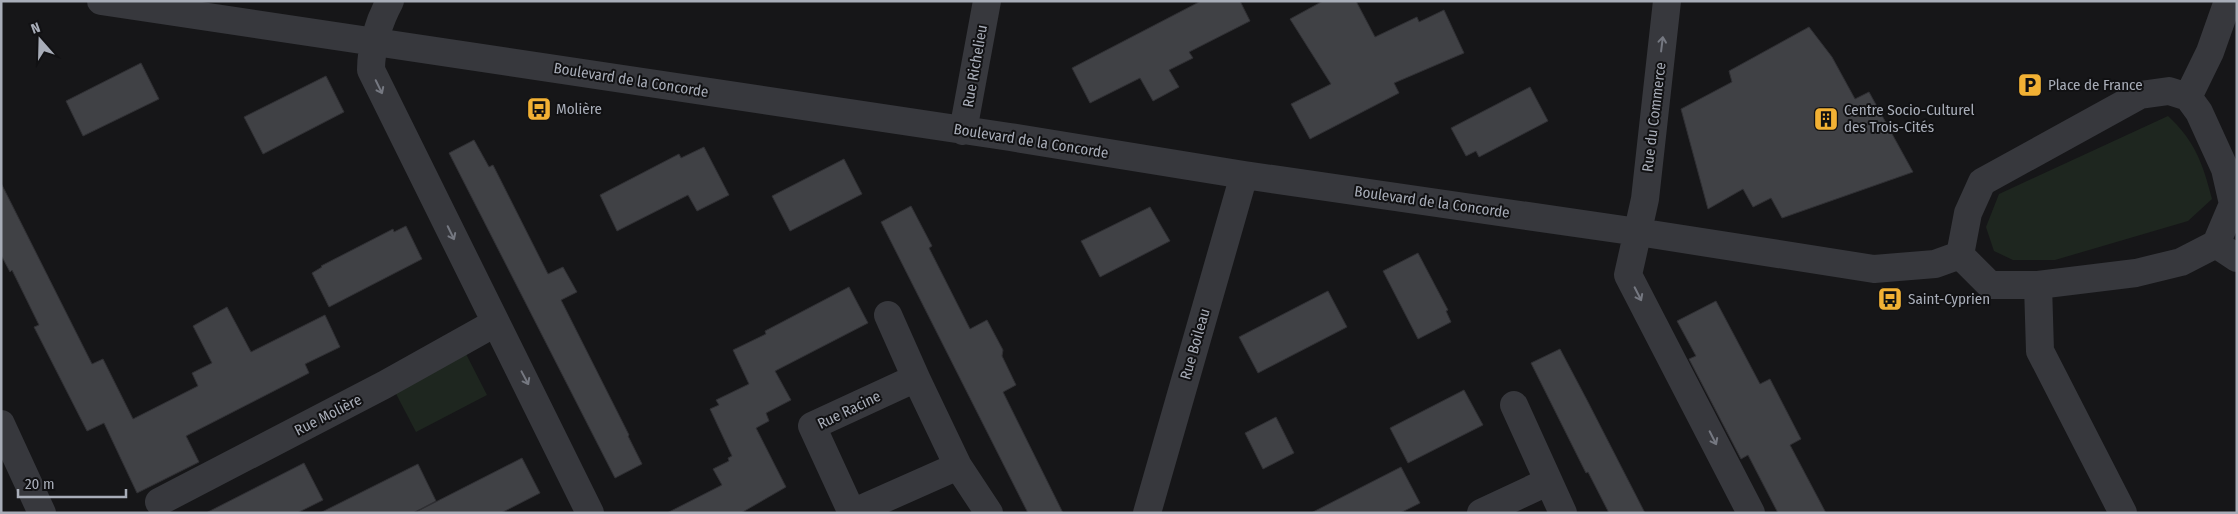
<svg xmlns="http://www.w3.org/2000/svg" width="2238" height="514" font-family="'Fira Sans Condensed',sans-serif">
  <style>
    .green { fill: #1e261f }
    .building { fill: #404145; stroke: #303034 }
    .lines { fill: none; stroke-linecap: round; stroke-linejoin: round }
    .minor { stroke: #37383d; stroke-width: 28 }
    .oneway { stroke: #757881 }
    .labels { text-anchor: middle; stroke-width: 4; stroke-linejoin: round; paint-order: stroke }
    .street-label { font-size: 15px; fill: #a8adb8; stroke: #111113 }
    .poi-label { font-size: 15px; fill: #a8adb8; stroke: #111113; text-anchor: start }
  </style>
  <rect width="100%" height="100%" fill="#161618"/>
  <path class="green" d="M2168,116C2195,141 2203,164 2212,199L2188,221L2055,260H2013L1994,251L1986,227L1999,194Z
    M465,352L487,395L416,432L394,390Z"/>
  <path class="building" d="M1201,1H1240L1250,21L1189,52L1193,58L1169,70L1179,87L1153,101L1140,78L1090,103L1072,68Z
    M1323,1H1356L1375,37L1417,17L1419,22L1444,10L1464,53L1394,83L1399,93L1310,139L1291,104L1331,84L1290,19Z
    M1809,27L1832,57L1855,99L1869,92L1913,172L1782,218L1771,198L1753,207L1743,189L1708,209L1681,109L1732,82L1729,71Z
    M141,63L159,99L83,136L66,101Z
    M326,76L344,112L263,154L244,117Z
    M1530,87L1548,121L1479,157L1476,151L1466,156L1451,128Z
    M474,140L489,167L493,165L548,274L563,267L577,292L561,300L629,435L628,436L642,464L615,478L449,153Z
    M704,147L729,195L697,211L688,195L617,231L600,195L679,154L681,158Z
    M844,159L862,194L790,231L772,196Z
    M1,183L92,364L103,359L133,419L198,386L192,373L212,363L193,326L227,307L251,352L325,315L340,347L305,364L309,373L186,436L199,462L137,493L104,423L87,431L34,327L39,325L12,270L10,272L1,255Z
    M911,206L932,246L929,248L970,329L987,320L1003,350L1002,356L1016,385L1003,392L1063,513H1028L881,222Z
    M1150,207L1170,241L1100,277L1081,241Z
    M406,226L422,259L329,307L312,273L322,267L321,266L393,229L394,232Z
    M1418,253L1448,310L1446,311L1451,322L1418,339L1383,271Z
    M849,287L868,323L775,371L791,400L766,413L769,421L756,428L786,487L741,513H667L722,485L713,469L729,461L728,458L732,456L710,409L719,405L716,400L749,384L733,350L766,334L765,331Z
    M1328,291L1347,327L1258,373L1239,337Z
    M1716,301L1760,384L1770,379L1801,439L1790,445L1826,513H1778L1748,455L1741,459L1689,359L1696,356L1677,321Z
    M1560,349L1588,402L1645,513H1609L1588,472L1586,473L1531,363Z
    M1464,390L1483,425L1408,463L1390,428Z
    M1276,417L1294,453L1263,469L1245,433Z
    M522,458L540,493L501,513H414Z
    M304,463L323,500L297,513H206Z
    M418,464L436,501L413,513H320Z
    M1401,467L1420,503L1400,513H1311Z"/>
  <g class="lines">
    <path class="minor" d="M101,1L1010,137L1244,175L1638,232L1874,269L1935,264L1960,255
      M390,1C379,21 371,47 371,70L590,513
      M1667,1L1645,199L1628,275L1751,513
      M2169,91L2188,97L2199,112L2225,169L2233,204L2216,244L2181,262L2136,273L2038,285H1990L1960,255L1968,213L1982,182L2140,95Z
      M2188,97L2210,52L2228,1
      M963,131L987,1
      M2216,244L2237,258
      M2038,285L2040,351L2123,513
      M888,315L916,378
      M1514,405L1563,513
      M1,424L42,513
      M958,466L989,513
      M159,502L384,385L495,323
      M852,513L958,466L916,378L812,426L852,513
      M1147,513L1244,175
      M1481,513L1547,482"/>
  </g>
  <defs><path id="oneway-shaft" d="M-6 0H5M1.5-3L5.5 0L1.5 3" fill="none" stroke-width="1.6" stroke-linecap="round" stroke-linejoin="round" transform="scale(1.25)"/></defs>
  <g class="oneway">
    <use href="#oneway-shaft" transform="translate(1662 44) rotate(-83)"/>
    <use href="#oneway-shaft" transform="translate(379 87) rotate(64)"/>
    <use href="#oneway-shaft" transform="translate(451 233) rotate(64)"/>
    <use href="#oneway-shaft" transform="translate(1638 294) rotate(63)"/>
    <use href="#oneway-shaft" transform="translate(525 378) rotate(62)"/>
    <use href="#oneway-shaft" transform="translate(1713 438) rotate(63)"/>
  </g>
  <defs>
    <symbol id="parking-square" viewBox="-11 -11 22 22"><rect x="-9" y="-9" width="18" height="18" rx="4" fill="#f2b134" stroke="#111113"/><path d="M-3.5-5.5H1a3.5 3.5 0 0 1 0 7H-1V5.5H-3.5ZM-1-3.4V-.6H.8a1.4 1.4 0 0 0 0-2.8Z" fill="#111"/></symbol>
    <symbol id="bus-square" viewBox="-11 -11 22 22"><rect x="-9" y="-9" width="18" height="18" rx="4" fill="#f2b134" stroke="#111113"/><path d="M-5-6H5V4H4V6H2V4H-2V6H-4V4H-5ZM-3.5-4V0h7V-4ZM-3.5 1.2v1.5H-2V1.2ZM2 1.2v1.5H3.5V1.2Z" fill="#111"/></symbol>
    <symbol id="building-square" viewBox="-11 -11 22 22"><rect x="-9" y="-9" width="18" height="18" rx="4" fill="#f2b134" stroke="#111113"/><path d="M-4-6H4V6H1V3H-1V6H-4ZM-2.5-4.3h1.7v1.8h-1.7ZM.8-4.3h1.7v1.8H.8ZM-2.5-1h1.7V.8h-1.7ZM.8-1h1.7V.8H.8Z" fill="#111"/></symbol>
  </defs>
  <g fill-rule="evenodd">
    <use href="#parking-square" x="2016" y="71" width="28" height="28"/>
    <use href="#bus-square" x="525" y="95" width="28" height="28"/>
    <use href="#building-square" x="1812" y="105" width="28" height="28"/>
    <use href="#bus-square" x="1876" y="285" width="28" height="28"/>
  </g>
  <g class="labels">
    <g class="street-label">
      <text transform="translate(975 66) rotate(-80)" y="5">Rue Richelieu</text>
      <text transform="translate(631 80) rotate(9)" y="5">Boulevard de la Concorde</text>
      <text transform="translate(1654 117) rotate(-83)" y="5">Rue du Commerce</text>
      <text transform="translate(1031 141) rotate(9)" y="5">Boulevard de la Concorde</text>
      <text transform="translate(1432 202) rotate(8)" y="5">Boulevard de la Concorde</text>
      <text transform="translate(1195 344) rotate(-74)" y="5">Rue Boileau</text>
      <text transform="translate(849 410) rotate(-26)" y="5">Rue Racine</text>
      <text transform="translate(328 415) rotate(-27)" y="5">Rue Molière</text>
    </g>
    <g class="poi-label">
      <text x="2048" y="90">Place de France</text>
      <text x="556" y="114">Molière</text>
      <text x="1844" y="115">Centre Socio-Culturel<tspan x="1844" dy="17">des Trois-Cités</tspan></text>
      <text x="1908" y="304">Saint-Cyprien</text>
    </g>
  </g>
  <rect width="2238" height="514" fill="none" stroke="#a8adb8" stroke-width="5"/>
  <g transform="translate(40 40) rotate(340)" stroke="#111113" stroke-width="4" paint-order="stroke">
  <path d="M0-4L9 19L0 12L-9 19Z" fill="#a8adb8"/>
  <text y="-8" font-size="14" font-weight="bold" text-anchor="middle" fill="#a8adb8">N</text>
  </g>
  <path d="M18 489v8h108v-8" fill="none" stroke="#a8adb8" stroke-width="2.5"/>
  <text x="25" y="489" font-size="15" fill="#a8adb8" stroke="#111113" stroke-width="4" paint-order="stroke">20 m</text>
</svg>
